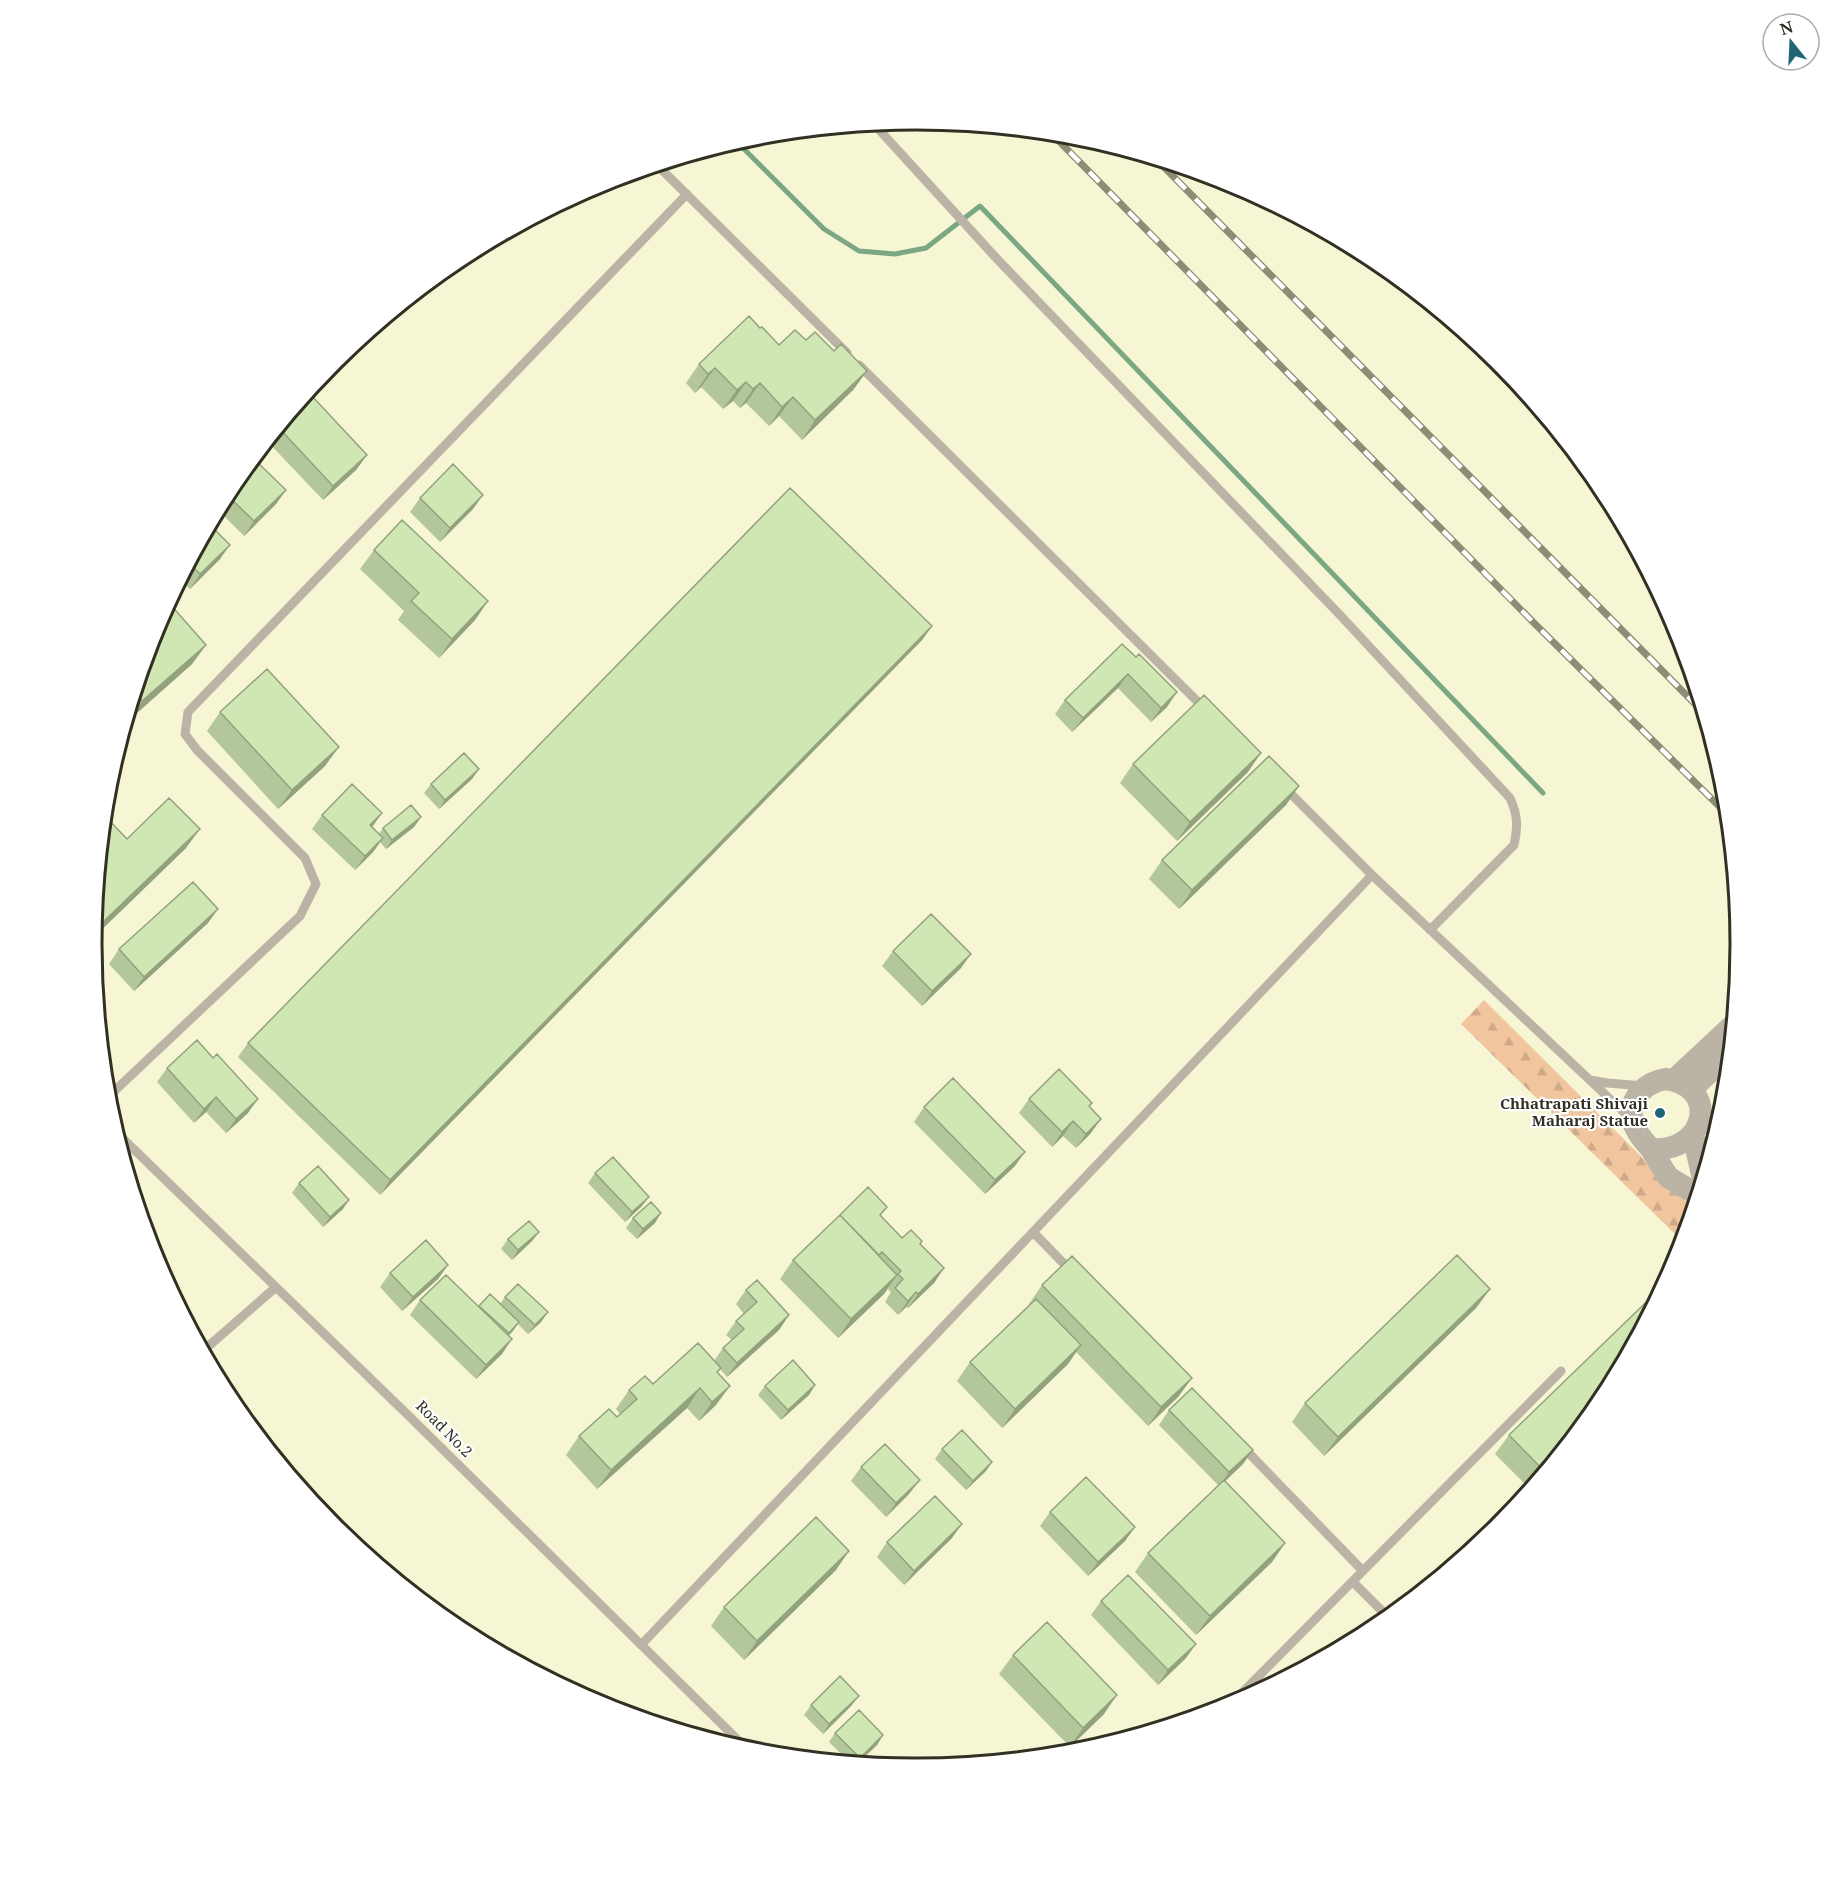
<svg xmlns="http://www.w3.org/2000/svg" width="1833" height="1888" font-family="'Noto Serif',serif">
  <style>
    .forest { fill: url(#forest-firs) }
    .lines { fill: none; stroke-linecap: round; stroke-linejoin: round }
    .stream { stroke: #7ba782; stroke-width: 5 }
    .service { stroke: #bab3a6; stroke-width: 9 }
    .tertiary { stroke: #bab3a6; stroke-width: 22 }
    .rail-casing { stroke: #8d8c75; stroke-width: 7 }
    .rail { stroke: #fff; stroke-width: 4.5; stroke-dasharray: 14; stroke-linecap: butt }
    .wall { fill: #b3c79b }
    .shaded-wall { fill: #92a27e }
    .building { fill: #d0e7b4; stroke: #92a27e; stroke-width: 1.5 }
    .poi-dot { fill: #1e6674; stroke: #fff; stroke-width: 2 }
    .labels { text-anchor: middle; stroke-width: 4.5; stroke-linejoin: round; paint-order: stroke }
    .poi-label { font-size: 15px; font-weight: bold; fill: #313023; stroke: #fff; text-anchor: end }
    .street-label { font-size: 15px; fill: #313023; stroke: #fff }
    .rim { fill: none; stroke: #313023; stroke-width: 3 }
  </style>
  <defs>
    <pattern id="forest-firs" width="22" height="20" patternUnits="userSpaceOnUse" patternTransform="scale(1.5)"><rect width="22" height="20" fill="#f1c69f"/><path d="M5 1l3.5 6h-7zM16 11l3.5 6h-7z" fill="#cfaa89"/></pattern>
  </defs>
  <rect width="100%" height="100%" fill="#f7f6d4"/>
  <path class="forest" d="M1484,1000L1694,1209L1684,1243L1461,1024Z"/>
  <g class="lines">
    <path class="stream" d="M736,141L824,229L859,251L895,254L926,248L980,206L1543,793"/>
    <path class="service" d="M873,123L998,260L1340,615L1510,798C1518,816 1518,826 1514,845L1430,930
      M657,165L847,353
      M859,365L1205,709
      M1285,788L1372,875L1628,1116
      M1590,1080L1607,1083L1644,1086
      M107,1098L300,916L316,884L305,858L197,750L185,734L188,712L687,194
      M116,1132L412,1419L749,1751
      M1033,1232L1071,1271
      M203,1351L276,1287
      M1242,1446L1363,1571
      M1353,1582L1389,1618
      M641,1645L1372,875
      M1228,1707L1561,1371"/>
    <path class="tertiary" d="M1665,1079C1720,1085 1708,1153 1651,1149C1646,1143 1639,1136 1636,1129C1623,1105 1641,1084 1665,1079Z
      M1674,1080L1734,1024
      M1691,1090L1731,1051
      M1693,1135L1703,1179
      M1651,1149L1668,1177L1698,1195"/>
    <defs>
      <path id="rail" d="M1050,132L1534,623L1729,816
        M1156,159L1704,713"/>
    </defs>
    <use href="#rail" class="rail-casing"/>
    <use href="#rail" class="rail"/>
  </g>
  <path class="wall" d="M760,328L779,345L806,340L834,351L867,371L853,390L802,440L779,416L769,426L746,403L740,408L733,401L723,409L701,387L695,393L686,383L699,364Z
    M288,415L367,455L356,470L323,500L267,441Z
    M231,485L286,490L276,504L244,536L218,510Z
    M420,498L473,509L440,542L410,512Z
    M210,525L220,559L190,589L180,579Z
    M374,550L488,601L475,620L439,658L398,620L404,611L360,569Z
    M932,626L922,640L380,1195L238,1057L248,1043Z
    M154,628L206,645L192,664L128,721L127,719Z
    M1122,644L1167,707L1151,722L1118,688L1072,732L1055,714L1065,700Z
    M220,712L325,766L278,809L207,731Z
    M1133,764L1248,772L1177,841L1120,783Z
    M479,769L472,779L439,809L424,793L431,784Z
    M1299,786L1286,805L1179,909L1149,879L1162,860Z
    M382,813L372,827L379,834L383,828L421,817L414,827L386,849L380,842L373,852L355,870L312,829L322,815Z
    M104,815L127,839L186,848L92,939Z
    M208,923L134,991L109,964L119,949Z
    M893,951L961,968L922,1006L882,966Z
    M167,1068L248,1113L226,1133L206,1112L194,1123L157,1082Z
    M1029,1099L1089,1107L1091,1133L1076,1148L1063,1136L1052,1147L1019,1113Z
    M924,1107L1015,1166L985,1194L914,1122Z
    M595,1173L642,1206L625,1222L588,1183Z
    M299,1183L343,1209L323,1227L292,1193Z
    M881,1216L902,1238L920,1244L944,1268L934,1283L908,1308L906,1307L898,1315L885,1302L891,1292L888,1289L890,1285L884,1294L838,1338L780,1279L793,1260Z
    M633,1218L655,1223L637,1239L626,1228Z
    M539,1232L532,1241L512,1260L501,1249L508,1239Z
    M448,1265L438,1279L402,1311L380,1287L390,1273Z
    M1042,1285L1192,1378L1178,1397L1148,1426L1076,1352L1068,1364L1002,1428L957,1381L970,1362L1030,1305L1029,1304Z
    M1490,1289L1476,1308L1324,1456L1292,1422L1305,1403Z
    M746,1290L789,1315L779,1330L727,1377L720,1369L718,1373L716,1405L699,1421L687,1408L597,1489L566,1455L579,1436L617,1417L620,1414L616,1409L629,1390L653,1384L714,1361L723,1348L732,1340L726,1335L736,1321L744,1314L736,1304Z
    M505,1297L548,1312L541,1322L528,1334L518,1324L508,1336L502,1354L476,1379L410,1315L420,1300L479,1307L500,1304Z
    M815,1385L809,1395L781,1420L758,1395L765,1386Z
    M1602,1403L1531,1490L1495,1454L1509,1435Z
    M1169,1410L1243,1464L1225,1481L1285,1543L1272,1562L1196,1635L1135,1572L1148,1553L1218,1485L1159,1425Z
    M942,1449L992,1462L986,1471L966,1490L935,1459Z
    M861,1467L909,1494L886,1517L851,1481Z
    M1050,1512L1135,1527L1125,1541L1088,1576L1040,1526Z
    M952,1538L904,1585L877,1557L887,1542Z
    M836,1570L744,1660L711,1626L724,1607Z
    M1101,1601L1186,1658L1158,1685L1091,1615Z
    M1013,1655L1104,1714L1070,1747L999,1674Z
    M811,1705H852L823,1734L804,1715Z
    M835,1733L883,1735L877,1745L858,1763L849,1762L829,1742Z"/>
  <path class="shaded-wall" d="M715,368L701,387L695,393L708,374Z
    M867,371L853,390L802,440L815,420Z
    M746,382L733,401L723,409L737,390Z
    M760,383L746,403L740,408L753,389Z
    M793,397L779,416L769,426L782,407Z
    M367,455L356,470L323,500L333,486Z
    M286,490L276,504L244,536L254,521Z
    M483,495L473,509L440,542L450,528Z
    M230,545L220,559L190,589L200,574Z
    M488,601L475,620L439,658L452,639Z
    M932,626L922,640L380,1195L390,1180Z
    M206,645L192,664L128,721L142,701Z
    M1128,674L1118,688L1072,732L1083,718Z
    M1177,692L1167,707L1151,722L1161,708Z
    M339,747L325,766L278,809L292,790Z
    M1261,753L1248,772L1177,841L1190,822Z
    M479,769L472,779L439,809L445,800Z
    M1299,786L1286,805L1179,909L1192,890Z
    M382,813L372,827L370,825Z
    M421,817L414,827L386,849L392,840Z
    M200,829L186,848L92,939L103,922Z
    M383,838L373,852L355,870L365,856Z
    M218,909L208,923L134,991L144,977Z
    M971,954L961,968L922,1006L932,991Z
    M216,1097L206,1112L194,1123L204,1109Z
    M258,1099L248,1113L226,1133L236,1119Z
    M1101,1119L1091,1133L1076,1148L1086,1134Z
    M1073,1121L1063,1136L1052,1147L1062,1132Z
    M1025,1152L1015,1166L985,1194L995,1180Z
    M649,1197L642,1206L625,1222L632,1212Z
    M349,1200L343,1209L323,1227L330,1217Z
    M661,1213L655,1223L637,1239L643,1229Z
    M539,1232L532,1241L512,1260L518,1250Z
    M448,1265L438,1279L402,1311L413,1297Z
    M944,1268L934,1283L908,1308L918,1294Z
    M897,1275L884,1294L838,1338L851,1319Z
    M1490,1289L1476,1308L1324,1456L1338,1437Z
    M916,1292L906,1307L898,1315L908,1301Z
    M548,1312L541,1322L528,1334L535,1325Z
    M789,1315L779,1330L727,1377L737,1363Z
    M519,1322L513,1331L502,1343L509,1333Z
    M512,1339L502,1354L476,1379L486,1365Z
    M1081,1345L1068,1364L1002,1428L1015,1409Z
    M1192,1378L1178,1397L1148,1426L1161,1407Z
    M815,1385L809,1395L781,1420L788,1410Z
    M730,1386L716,1405L699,1421L712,1402Z
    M700,1388L687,1408L597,1489L611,1470Z
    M1253,1450L1243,1464L1219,1487L1229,1472Z
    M992,1462L986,1471L966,1490L973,1481Z
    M920,1480L909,1494L886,1517L896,1503Z
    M962,1524L952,1538L904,1585L914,1571Z
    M1135,1527L1125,1541L1088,1576L1098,1562Z
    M1285,1543L1272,1562L1196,1635L1210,1616Z
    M849,1551L836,1570L744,1660L757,1641Z
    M1196,1644L1186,1658L1158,1685L1168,1670Z
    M1117,1695L1104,1714L1070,1747L1083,1728Z
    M859,1696L852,1705L823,1734L829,1724Z
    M883,1735L877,1745L858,1763H856L860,1758Z"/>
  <path class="building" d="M749,316L760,328L762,327L779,345L795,330L806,340L815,332L834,351L841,344L867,371L815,420L793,397L782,407L760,383L753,389L746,382L737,390L715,368L708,374L699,364Z
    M311,395L367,455L333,486L278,427L288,415Z
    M253,458L286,490L254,521L226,494L231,485Z
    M453,464L483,495L450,528L420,498Z
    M790,488L932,626L390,1180L248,1043Z
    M402,520L488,601L452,639L411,601L419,593L374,550Z
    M210,525L230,545L200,574L189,563Z
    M170,604L206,645L142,701L135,693L154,628L165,609Z
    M1122,644L1136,657L1139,654L1177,692L1161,708L1128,674L1083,718L1065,700Z
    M267,669L339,747L292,790L220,712Z
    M1204,695L1261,753L1190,822L1133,764Z
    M464,753L479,769L445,800L431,784Z
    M1269,756L1299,786L1192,890L1162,860Z
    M352,784L382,813L370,825L383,838L365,856L322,815Z
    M169,798L200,829L103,922L95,913L104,815L127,839Z
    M411,805L421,817L392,840L383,828Z
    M193,882L218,909L144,977L119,949Z
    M931,914L971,954L932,991L893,951Z
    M197,1040L213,1058L217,1054L258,1099L236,1119L216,1097L204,1109L167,1068Z
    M1059,1069L1092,1103L1089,1106L1101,1119L1086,1134L1073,1121L1062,1132L1029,1099Z
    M953,1078L1025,1152L995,1180L924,1107Z
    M613,1157L649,1197L632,1212L595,1173Z
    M318,1166L349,1200L330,1217L299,1183Z
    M868,1187L887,1207L880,1215L902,1238L911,1230L922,1241L920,1244L944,1268L918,1294L916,1292L908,1301L895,1288L903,1279L898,1274L901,1271L882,1252L879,1255L840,1215L838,1217Z
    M651,1202L661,1213L643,1229L633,1218Z
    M840,1215L897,1275L851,1319L793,1260Z
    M529,1221L539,1232L518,1250L508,1239Z
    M426,1240L448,1265L413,1297L390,1273Z
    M1457,1255L1490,1289L1338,1437L1305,1403Z
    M1072,1256L1192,1378L1161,1407L1042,1285Z
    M446,1275L512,1339L486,1365L420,1300Z
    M757,1280L789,1315L737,1363L723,1348L744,1329L736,1321L757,1302L746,1290Z
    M1668,1281L1602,1403L1545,1472L1509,1435Z
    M518,1284L548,1312L535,1325L505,1297Z
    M490,1294L519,1322L509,1333L479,1306Z
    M1036,1299L1081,1345L1015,1409L970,1362Z
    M698,1343L721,1368L717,1372L730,1386L712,1402L700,1388L611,1470L579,1436L609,1409L617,1417L637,1399L629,1390L645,1376L653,1384Z
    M793,1360L815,1385L788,1410L765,1386Z
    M1192,1388L1253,1450L1229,1472L1169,1410Z
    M962,1430L992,1462L973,1481L942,1449Z
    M885,1444L920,1480L896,1503L861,1467Z
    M1086,1477L1135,1527L1098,1562L1050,1512Z
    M1224,1480L1285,1543L1210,1616L1148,1553Z
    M935,1496L962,1524L914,1571L887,1542Z
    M816,1517L849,1551L757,1641L724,1607Z
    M1128,1575L1196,1644L1168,1670L1101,1601Z
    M1047,1622L1117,1695L1083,1728L1013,1655Z
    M840,1676L859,1696L829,1724L811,1705Z
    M859,1710L883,1735L860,1758L835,1733Z"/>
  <circle class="poi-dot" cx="1660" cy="1113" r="6"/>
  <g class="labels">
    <g class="poi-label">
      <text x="1648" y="1109">Chhatrapati Shivaji<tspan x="1648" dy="17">Maharaj Statue</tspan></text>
    </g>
    <g class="street-label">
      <text transform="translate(444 1429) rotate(45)" y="5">Road No.2</text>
    </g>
  </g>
  <path d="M0 0H1833V1888H0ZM102 944a814 814 0 1 1 1628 0a814 814 0 1 1-1628 0Z" fill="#fff" fill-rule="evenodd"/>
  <path class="rim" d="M102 944a814 814 0 1 1 1628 0a814 814 0 1 1-1628 0Z"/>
  <g transform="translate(1791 42) rotate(342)"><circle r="28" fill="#ffffff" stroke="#adaca7" stroke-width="1.5"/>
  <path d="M0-4.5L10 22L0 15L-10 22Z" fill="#1e6674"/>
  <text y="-9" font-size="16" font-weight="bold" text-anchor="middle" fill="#313023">N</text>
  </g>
</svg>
